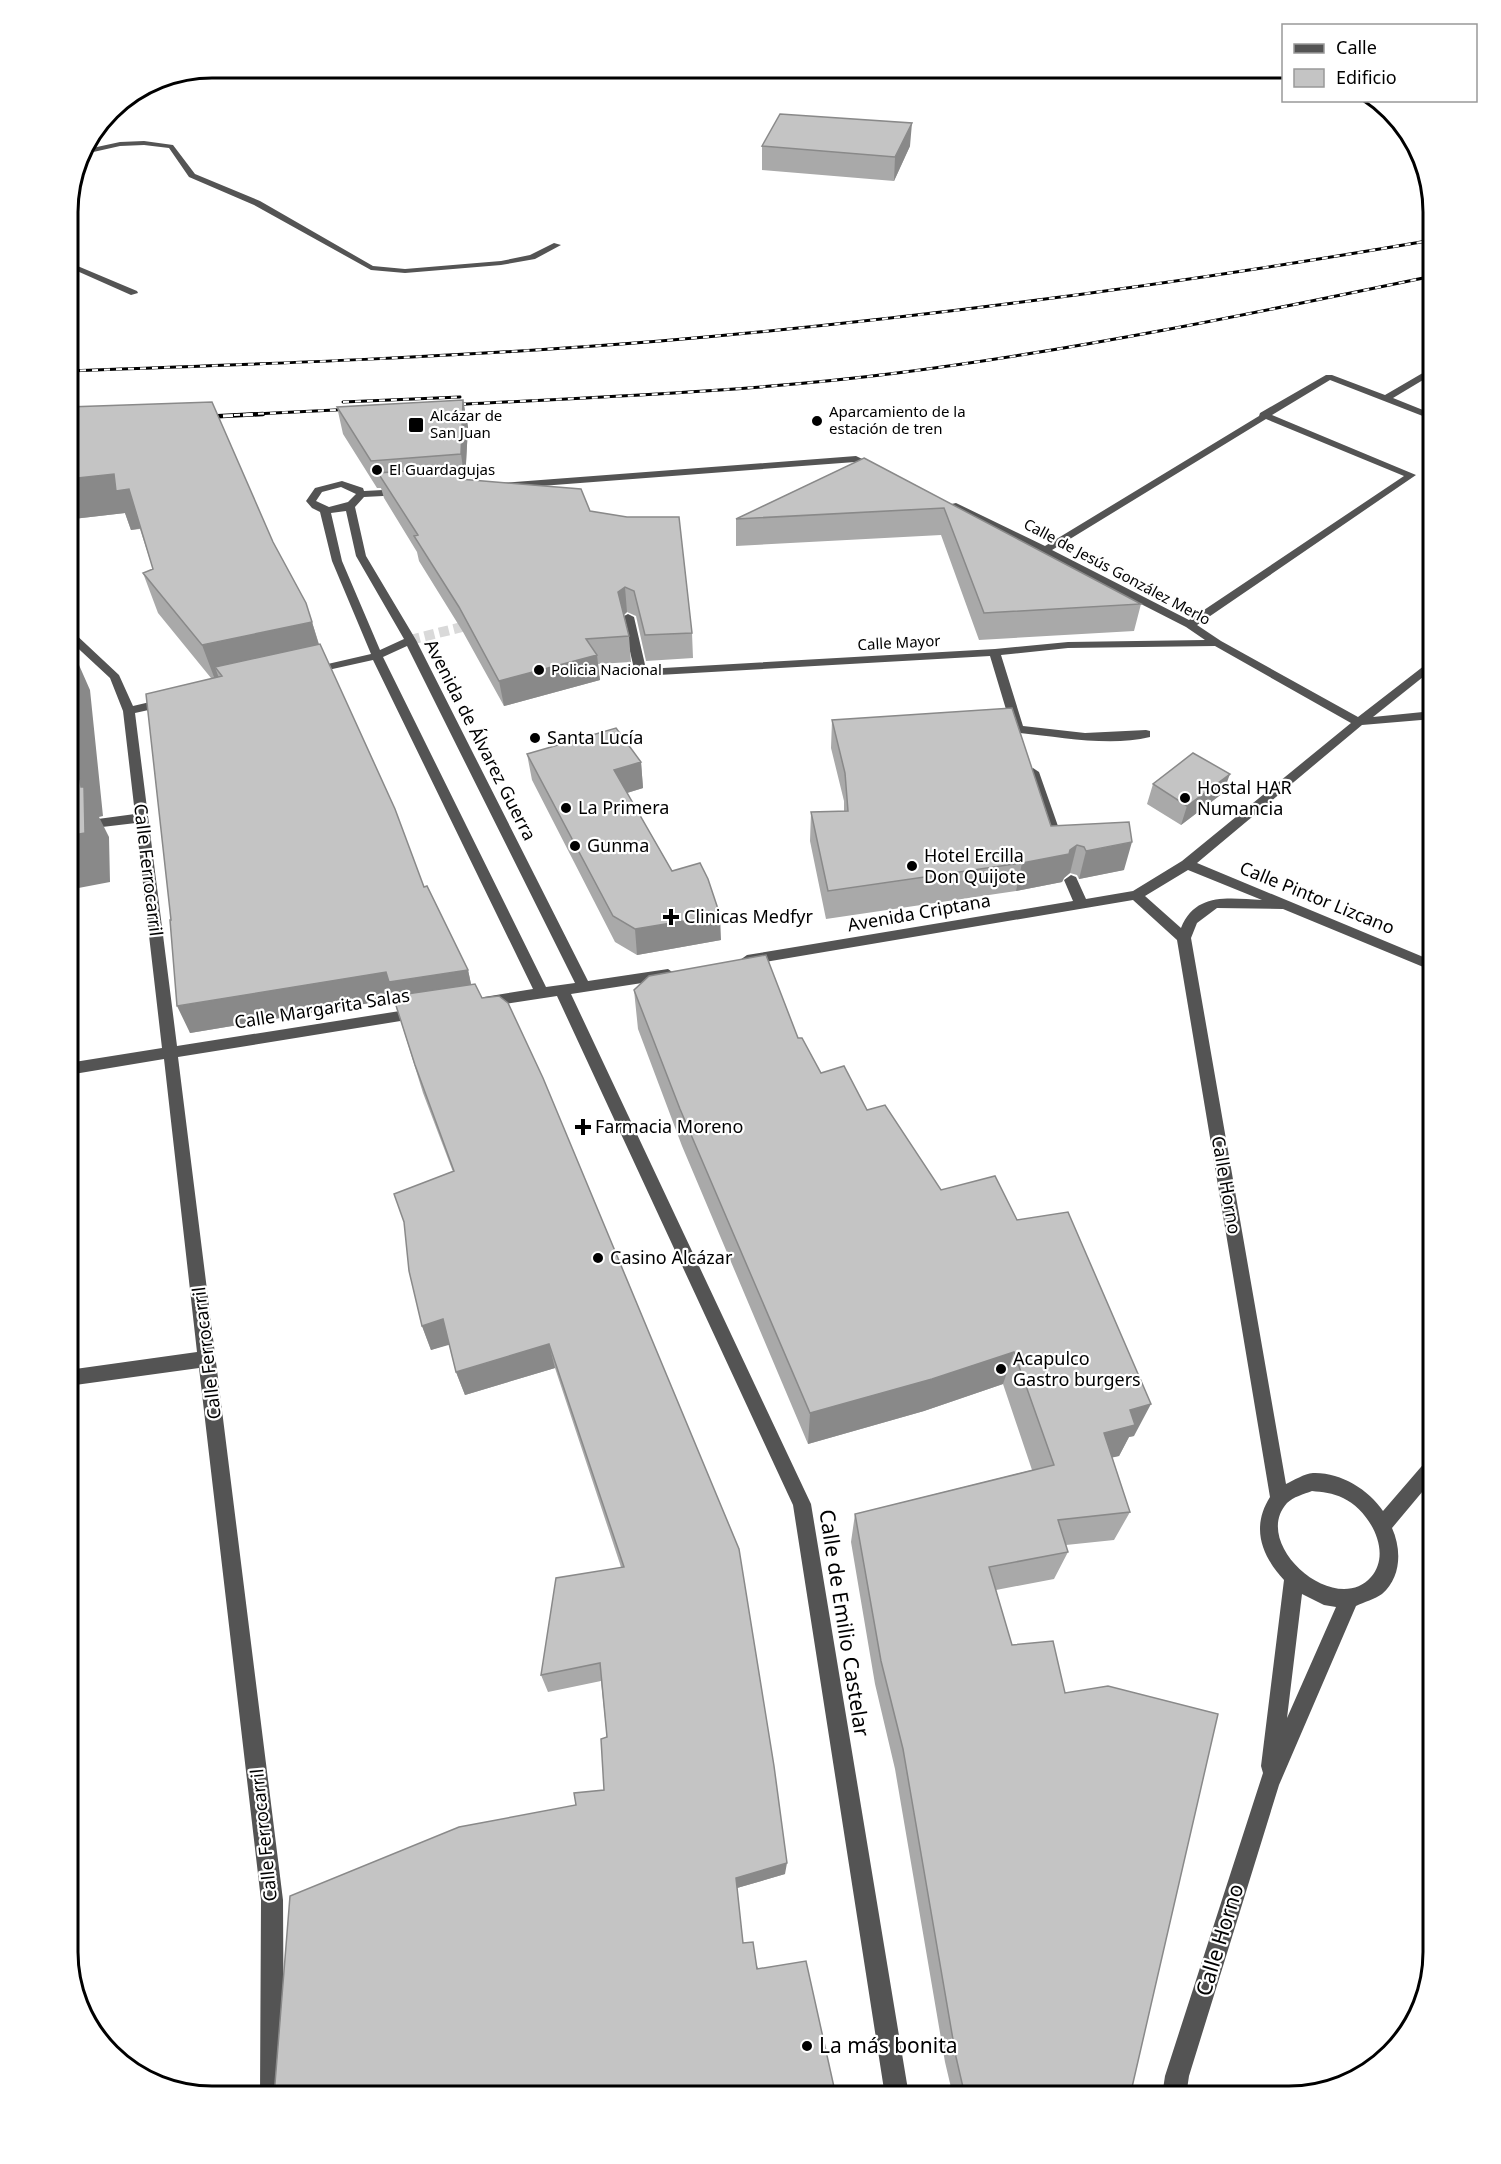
<svg xmlns="http://www.w3.org/2000/svg" width="1501" height="2164" font-family="'Noto Sans',sans-serif">
  <style>
    .lines { fill: none; stroke-linecap: round; stroke-linejoin: round }
    .minor-tunnel { stroke: #d9d9d9; stroke-width: 10; stroke-dasharray: 10 5; stroke-linecap: butt }
    .minor { fill: #545454; fill-rule: evenodd }
    .rail-far1-casing { stroke: #000; stroke-width: 3 }
    .rail-casing { stroke: #000; stroke-width: 4.5 }
    .rail-far1 { stroke: #fff; stroke-width: 2; stroke-dasharray: 6; stroke-linecap: butt }
    .rail { stroke: #fff; stroke-width: 3; stroke-dasharray: 10; stroke-linecap: butt }
    .wall { fill: #a9a9a9 }
    .shaded-wall { fill: #898989 }
    .building { fill: #c4c4c4; stroke: #898989; stroke-width: 1.5 }
    .poi-dot { fill: #000; stroke: #fff; stroke-width: 2 }
    .labels { text-anchor: middle; stroke-width: 4.5; stroke-linejoin: round; paint-order: stroke }
    .far-poi-label { font-size: 15px; fill: #000; stroke: #fff; text-anchor: start }
    .far-street-label { font-size: 15px; fill: #000; stroke: #fff }
    .poi-label { font-size: 18px; fill: #000; stroke: #fff; text-anchor: start }
    .street-label { font-size: 18px; fill: #000; stroke: #fff }
    .near-street-label { font-size: 21px; fill: #000; stroke: #fff }
    .near-poi-label { font-size: 21px; fill: #000; stroke: #fff; text-anchor: start }
    .rim { fill: none; stroke: #000; stroke-width: 3 }
  </style>
  <rect width="100%" height="100%" fill="#fff"/>
  <g class="lines">
    <path class="minor-tunnel" d="M410,640L478,623"/>
    <path class="minor" d="M144,141L173,145L195,174L260,201L373,266L405,269L501,261L530,255L554,243L561,245L535,259L501,265L405,273L371,270L254,205L189,177L169,148L144,145L120,146L80,155L83,150L120,142Z
      M68,262L137,291L138,293L131,295L68,267Z
      M1433,367V374L1393,398L1433,414V420L1330,380L1272,415L1416,475L1197,625L1221,641L1358,717L1429,662L1433,661V669L1373,717L1433,711V719L1362,725L1197,863L1433,961V971L1283,909L1217,908L1197,923L1191,938L1286,1484C1294,1480 1304,1474 1313,1473C1340,1472 1368,1489 1383,1511L1427,1460L1433,1457V1479L1392,1528C1402,1550 1401,1578 1382,1594C1375,1599 1364,1602 1356,1606L1279,1785L1189,2076L1186,2096H1162L1165,2076L1263,1773L1261,1766L1284,1580C1261,1555 1251,1527 1270,1497L1177,940L1133,900L747,965L740,960L747,955L1073,901L1064,880L1071,875L1076,877L1086,899L1133,891L1182,861L1351,723L1215,646L1068,648L1001,655L1023,726L1085,733L1146,730L1150,731V737C1110,747 1061,737 1020,733C1011,732 1001,736 994,730L996,727L1011,726L990,656L641,676L635,673L622,617L628,614L634,617L646,669L995,649L1068,642L1205,640L1186,627L947,505L956,503L1045,546L1259,416L1260,413L1326,375H1332L1385,395ZM1266,419L1404,476L1189,620L1052,550ZM1188,870L1262,900C1231,899 1196,891 1181,928L1145,896ZM1312,1491C1322,1492 1333,1493 1343,1498C1369,1510 1393,1552 1371,1577C1335,1618 1250,1544 1287,1503C1293,1497 1304,1494 1312,1491ZM1302,1594L1324,1605L1336,1607L1287,1718Z
      M856,456L881,468L876,471L855,462L501,489L496,486L501,483Z
      M342,481L363,488L364,491L402,489L407,492L402,495L364,497L355,507L366,556L416,640L588,981L668,969L675,974L668,979L571,994L811,1504L909,2096H885L793,1505L557,996L484,1007L477,1002L484,997L533,989L373,660L310,674L304,671L306,669L371,654L332,561L320,512L312,508L306,501L315,488ZM341,487L356,494L348,502L329,507L316,501L322,492ZM346,511L356,556L404,639L380,650L342,561L331,513ZM407,646L575,983L546,987L383,657Z
      M68,630L72,631L119,675L133,706L167,698L173,702L171,705L135,713L177,1046L419,1008L424,1009L426,1013L424,1017L419,1018L178,1057L283,1900L284,2096H260L261,1900L199,1368L68,1386V1370L197,1352L164,1059L68,1075V1063L162,1048L136,823L68,831V823L135,814L123,711L110,678L68,639Z
      M1033,768L1039,772L1065,846L1064,849L1059,850L1053,846L1027,772Z"/>
    <defs>
      <path id="rail-far1" d="M68,371C266,364 463,357 660,341C919,319 1177,284 1433,240
        M343,402L460,397
        M448,405C598,397 748,392 897,373C1077,350 1255,313 1433,276
        M234,415L355,409"/>
      <path id="rail" d="M203,417L263,414"/>
    </defs>
    <use href="#rail-far1" class="rail-far1-casing"/>
    <use href="#rail" class="rail-casing"/>
    <use href="#rail-far1" class="rail-far1"/>
    <use href="#rail" class="rail"/>
  </g>
  <path class="wall" d="M762,146H910L894,181L762,170Z
    M463,400L468,427L465,480L590,511L692,633L693,658L646,661L636,616L627,612L624,615L629,636L631,662L598,664L600,680L504,706L463,632L419,561L417,552L384,498L381,488H377L343,434L337,407Z
    M68,407L273,542L312,622L319,644L424,887L468,970L471,984L785,1874L737,1888L743,1943L836,2096L576,1805L604,1790L607,1737L601,1681L548,1692L541,1675L621,1567L555,1368L465,1395L456,1372L449,1344L431,1350L422,1326L453,1172L423,1093L394,999L190,1033L171,920L211,678L158,613L143,573L153,569L140,529L131,530L125,513L73,519L75,537L68,538Z
    M864,458L1141,604L1134,631L979,640L941,535L736,546V519Z
    M832,720L1051,826L1124,870L1079,879L1077,875L1070,873L1064,878L1062,882L1016,891L826,919L810,841L811,812L844,811V801L831,748Z
    M527,754L641,762L643,788L627,793L672,871L721,940L637,955L615,942L532,780Z
    M1153,784L1223,793L1181,825L1147,804Z
    M634,990L798,1038L821,1073L867,1110L941,1190L1017,1220L1134,1436L1129,1437L1119,1456L1112,1457L1130,1512L1114,1540L1066,1545L1068,1552L1054,1579L996,1590L1130,2096H953L945,2062L895,1769L875,1684L851,1542L855,1514L1032,1470L1003,1384L924,1411L808,1444L682,1146L638,1029Z"/>
  <path class="shaded-wall" d="M912,123L910,146L894,181L895,157Z
    M463,400L468,427L465,482L461,454Z
    M114,474L129,489L143,528L131,530L125,513L73,519L75,537L68,538V479Z
    M625,587L627,612L620,618L618,592Z
    M312,622L324,662L222,676L215,667L221,684L217,685L202,645Z
    M68,640L90,690L103,816L99,817L109,837L110,882L68,890Z
    M597,655L600,680L504,706L499,681Z
    M641,762L643,788L617,796L614,770Z
    M1230,774L1223,793L1181,825L1187,806Z
    M1132,842L1124,870L1079,879L1086,851Z
    M1077,845L1070,873L1064,878L1062,882L1016,891L1022,863Z
    M720,915L721,940L637,955L635,929Z
    M468,970L474,998L397,1010L389,982Z
    M386,972L394,999L190,1033L177,1006Z
    M443,1319L452,1344L431,1350L422,1326Z
    M549,1344L555,1368L465,1395L456,1372Z
    M1014,1352L1003,1384L924,1411L808,1444L810,1413Z
    M1151,1404L1134,1436L1129,1437L1119,1456L1089,1463L1104,1433L1130,1410Z
    M787,1863L785,1874L737,1888L736,1878Z"/>
  <path class="building" d="M780,114L912,123L895,157L762,146Z
    M463,400L461,454L371,461L337,407Z
    M212,402L273,542L306,603L312,622L202,645L143,573L153,569L129,489L116,491L114,474L68,479V407Z
    M864,458L1141,604L984,613L944,508L736,519Z
    M461,467L460,479L581,489L590,511L627,517H679L692,633L645,635L634,591L625,587L618,592L629,636L586,639L597,655L499,681L459,607L414,536L418,535L378,473Z
    M68,641L79,766L68,767Z
    M320,644L395,809L424,887L427,886L468,970L389,982L386,972L177,1006L170,920H171L146,694L222,676L215,667Z
    M1012,708L1051,826L1129,822L1132,842L1086,851L1084,847L1077,845L1070,850L1069,854L1022,863L828,891L811,812L848,811L845,773L832,720Z
    M616,728L641,762L614,770L672,871L700,863L708,879L720,915L635,929L613,916L527,754Z
    M1193,753L1230,774L1187,806L1153,784Z
    M80,779L81,787H84L85,833L68,836V780Z
    M766,955L798,1038H802L821,1073L844,1066L867,1110L885,1105L941,1190L995,1176L1017,1220L1068,1212L1151,1404L1130,1410L1135,1425L1104,1433L1130,1512L1058,1520L1068,1552L989,1567L1012,1645L1053,1641L1065,1693L1108,1686L1218,1714L1130,2096H965L956,2057L903,1749L881,1661L855,1514L1054,1465L1014,1352L932,1379L810,1413L680,1109L634,990L649,976Z
    M475,984L482,998L499,996L508,1003L543,1078L739,1549L774,1766L787,1863L736,1878L743,1943L753,1942L757,1969L806,1961L836,2096H274L290,1896L459,1827L576,1805L574,1793L604,1790L601,1739L607,1737L600,1663L541,1675L556,1578L624,1567L549,1344L456,1372L443,1319L422,1326L409,1271L404,1222L394,1194L454,1171L415,1065L393,996Z"/>
  <g class="poi-dot">
    <circle cx="817" cy="421" r="6"/>
    <rect x="408" y="417" width="16" height="16" rx="3"/>
    <circle cx="377" cy="470" r="6"/>
    <circle cx="539" cy="670" r="6"/>
    <circle cx="535" cy="738" r="6"/>
    <circle cx="1185" cy="798" r="6"/>
    <circle cx="566" cy="808" r="6"/>
    <circle cx="575" cy="846" r="6"/>
    <circle cx="912" cy="866" r="6"/>
    <path d="M668 908h6v6h6v6h-6v6h-6v-6h-6v-6h6z"/>
    <path d="M580 1118h6v6h6v6h-6v6h-6v-6h-6v-6h6z"/>
    <circle cx="598" cy="1258" r="6"/>
    <circle cx="1001" cy="1369" r="6"/>
    <circle cx="807" cy="2046" r="6"/>
  </g>
  <g class="labels">
    <g class="far-poi-label">
      <text x="829" y="417">Aparcamiento de la<tspan x="829" dy="17">estación de tren</tspan></text>
      <text x="430" y="421">Alcázar de<tspan x="430" dy="17">San Juan</tspan></text>
      <text x="389" y="475">El Guardagujas</text>
      <text x="551" y="675">Policia Nacional</text>
    </g>
    <g class="far-street-label">
      <text transform="translate(1117 572) rotate(28)" y="5">Calle de Jesús González Merlo</text>
      <text transform="translate(899 643) rotate(-3)" y="5">Calle Mayor</text>
    </g>
    <g class="poi-label">
      <text x="547" y="744">Santa Lucía</text>
      <text x="1197" y="794">Hostal HAR<tspan x="1197" dy="21">Numancia</tspan></text>
      <text x="578" y="814">La Primera</text>
      <text x="587" y="852">Gunma</text>
      <text x="924" y="862">Hotel Ercilla<tspan x="924" dy="21">Don Quijote</tspan></text>
      <text x="684" y="923">Clinicas Medfyr</text>
      <text x="595" y="1133">Farmacia Moreno</text>
      <text x="610" y="1264">Casino Alcázar</text>
      <text x="1013" y="1365">Acapulco<tspan x="1013" dy="21">Gastro burgers</tspan></text>
    </g>
    <g class="street-label">
      <text transform="translate(480 740) rotate(63)" y="6">Avenida de Álvarez Guerra</text>
      <text transform="translate(148 870) rotate(83)" y="6">Calle Ferrocarril</text>
      <text transform="translate(1317 898) rotate(22)" y="6">Calle Pintor Lizcano</text>
      <text transform="translate(919 913) rotate(-10)" y="6">Avenida Criptana</text>
      <text transform="translate(322 1009) rotate(-9)" y="6">Calle Margarita Salas</text>
      <text transform="translate(1226 1185) rotate(80)" y="6">Calle Horno</text>
      <text transform="translate(207 1353) rotate(-97)" y="6">Calle Ferrocarril</text>
      <text transform="translate(264 1835) rotate(-96)" y="6">Calle Ferrocarril</text>
    </g>
    <g class="near-street-label">
      <text transform="translate(844 1623) rotate(81)" y="7">Calle de Emilio Castelar</text>
      <text transform="translate(1220 1940) rotate(-73)" y="7">Calle Horno</text>
    </g>
    <g class="near-poi-label">
      <text x="819" y="2053">La más bonita</text>
    </g>
  </g>
  <path d="M0 0H1501V2164H0ZM212 78H1289A134 134 0 0 1 1423 212V1952A134 134 0 0 1 1289 2086H212A134 134 0 0 1 78 1952V212A134 134 0 0 1 212 78Z" fill="#fff" fill-rule="evenodd"/>
  <path class="rim" d="M212 78H1289A134 134 0 0 1 1423 212V1952A134 134 0 0 1 1289 2086H212A134 134 0 0 1 78 1952V212A134 134 0 0 1 212 78Z"/>
  <rect x="1282" y="24" width="195" height="78" fill="#ffffff" stroke="#999999" stroke-width="1.5"/>
  <rect x="1294" y="44" width="30" height="9" fill="#545454" stroke="#999999" stroke-width="1.5"/>
  <text x="1336" y="54" font-size="18" fill="#000000">Calle</text>
  <rect x="1294" y="69" width="30" height="18" fill="#c4c4c4" stroke="#999999" stroke-width="1.5"/>
  <text x="1336" y="84" font-size="18" fill="#000000">Edificio</text>
</svg>
